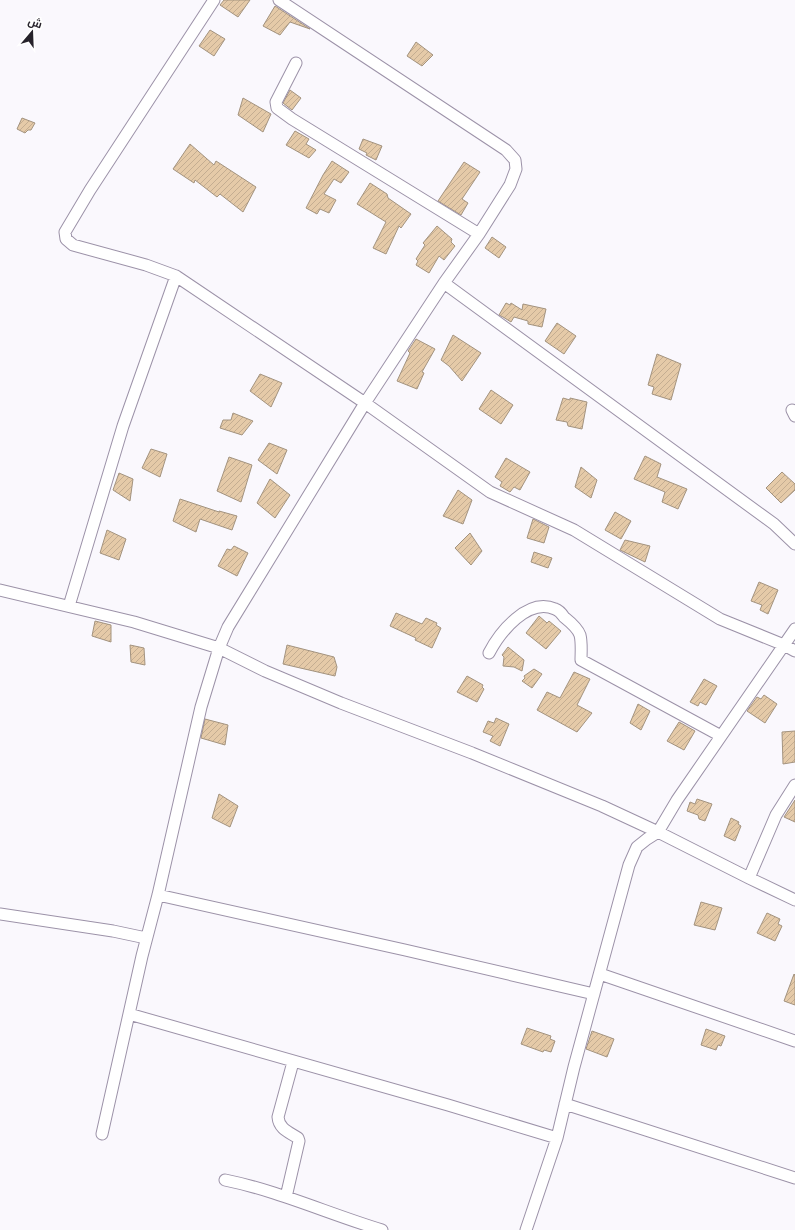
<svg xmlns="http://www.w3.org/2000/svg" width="795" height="1230" font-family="Barlow,Cairo,sans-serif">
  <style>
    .building { fill: url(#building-hatch); stroke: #a3937f }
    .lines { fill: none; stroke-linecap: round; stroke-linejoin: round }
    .minor-casing { stroke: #9c92a8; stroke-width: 13 }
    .minor { stroke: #fff; stroke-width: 11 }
  </style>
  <defs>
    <pattern id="building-hatch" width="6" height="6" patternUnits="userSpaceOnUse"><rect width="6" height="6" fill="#e5caa8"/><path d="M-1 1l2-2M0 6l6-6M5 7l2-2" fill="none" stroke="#c4ad91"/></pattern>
  </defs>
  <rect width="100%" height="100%" fill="#faf8fd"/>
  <path class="building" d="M224,0H250L238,17L220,5Z
    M275,6L310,29L290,22L280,35L263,26Z
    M210,30L225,39L214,56L199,46Z
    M416,42L433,55L422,66L407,56Z
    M290,90L301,98L292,110L283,103Z
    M243,98L271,114L263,132L238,115Z
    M22,118L35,123L31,130H28L25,133L17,129Z
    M295,131L309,139L306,144L316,150L309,158L286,145Z
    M363,139L382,146L376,160L366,155L367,153L359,149Z
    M190,144L214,165L216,161L256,187L243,212L220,194L217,197L195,180L194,183L173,169Z
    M332,161L349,172L341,183L334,179L324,194L336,200L329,213L320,209L317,214L306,208L323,175Z
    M464,162L480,172L462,199L468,203L461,215L438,201Z
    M370,183L387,194L388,198L411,214L401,228L399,226L386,254L373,248L386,222L357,204Z
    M437,226L452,239L451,242L455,246L444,260L439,256L429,273L416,265L418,261L416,259L425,245L423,243Z
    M492,237L506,247L499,258L485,248Z
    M506,303L510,305L511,303L522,310L523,304L546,309L542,327L528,324V321L514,317L511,322L503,317L499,315Z
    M557,323L576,336L564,354L545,341Z
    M453,335L481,353L462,381L449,366L441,360Z
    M416,339L435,349L422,372L424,373L417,389L397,381L410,353L408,351Z
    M657,354L681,364L671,400L652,394L654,387L648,385Z
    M260,374L282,383L271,407L250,391Z
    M491,390L513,405L501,424L479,409Z
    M563,398L570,400V398L587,402L582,429L568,426L567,422L556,420Z
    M233,413L253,421L242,435L220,428L223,420H231Z
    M269,443L287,450L277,474L258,460Z
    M151,449L167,454L160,477L142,468Z
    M645,456L661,464L657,477L687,489L678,509L662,502L665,492L634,479Z
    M229,457L252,465L241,502L217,491Z
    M506,458L530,472L520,490L514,487L510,492L500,486L502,482L495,477Z
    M581,467L597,480L591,498L575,487Z
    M782,472L795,484V490L781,503L766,488Z
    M119,473L133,479L130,501L113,490Z
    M270,479L290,495L275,518L257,503Z
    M458,490L472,500L463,524L443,516Z
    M180,499L219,512V511L237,516L232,530L200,519L196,532L173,521Z
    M615,512L631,521L621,539L605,530Z
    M533,519L549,527L544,543L527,538Z
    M107,530L126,539L119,560L100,553Z
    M470,533L482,551L471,565L455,548Z
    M625,540L650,546L645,562L620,550Z
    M234,546L248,553L237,576L218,566L227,549L231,550Z
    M534,552L552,558L548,568L531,562Z
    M759,582L778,590L768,614L760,610L762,605L751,601Z
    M396,613L422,624L426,618L437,623L436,625L441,628L432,648L415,640L416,638L390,626Z
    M539,616L547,623L549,621L561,631L546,649L526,633Z
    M95,621L111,625V642L92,636Z
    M130,645L144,648L145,665L131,662Z
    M287,645L334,657L337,667L335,676L283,664Z
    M508,647L524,660L522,671L514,667L503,666L504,657L502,655Z
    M534,669L542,674L532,688L522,681L525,678L524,676Z
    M574,672L590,679L577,705L592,713L577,732L537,710L547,692L560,698Z
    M467,676L483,685L482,687L484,689L477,702L457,692Z
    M704,679L717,686L706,705L700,702L698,706L690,702Z
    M764,695L777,704L765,723L747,711L757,697L761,699Z
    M638,704L650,711L641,730L630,723Z
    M496,718L509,724L500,746L490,741L493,736L483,732L488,721L494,723Z
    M205,719L228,725L225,745L201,738Z
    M679,722L695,731L684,750L667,741Z
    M795,731V762L783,764L782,732Z
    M219,794L238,806L230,827L212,818Z
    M697,799L712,804L705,821L699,819L698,815L687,811L690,802L695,804Z
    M795,800V822L784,817Z
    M731,818L739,822L738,824L741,826L735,841L724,836Z
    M701,902L722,908L715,930L694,925Z
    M767,913L780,919L778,924L782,926L775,941L757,933Z
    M794,974L795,975V1005L784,1001Z
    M527,1028L551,1036L550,1039L555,1041L551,1052L544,1050L543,1052L521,1044Z
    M706,1029L725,1036L721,1046L718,1045L716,1050L701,1045Z
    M592,1031L614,1039L607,1057L586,1049Z"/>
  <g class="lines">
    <defs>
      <path id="minor" d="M214,0L90,190L65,232L66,239L73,245L146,265L176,276L365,403L490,492L574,530L720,619L784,645L795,651
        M279,0L506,150L515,160L516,169L510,185L479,234L444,283L365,403L228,627L219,648L265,671L341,703L472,753L602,806L658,832L749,878L795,900
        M296,63L276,102L277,108L292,119L479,234
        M444,283L774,524L795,544
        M792,410L795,416
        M0,590L134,622L219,648L201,707L158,895L142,956L102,1134
        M69,606L123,426L176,276
        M489,653C500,632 528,597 555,609C558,610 562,614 564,617C569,621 578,629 580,635C582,643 581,653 581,660L721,736
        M749,878L776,815L795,785
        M158,895L405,950L594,994
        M0,914L113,931L146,938
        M600,974L795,1041
        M129,1014L448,1105L557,1138
        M565,1104L795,1178
        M225,1180C279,1191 329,1214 382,1230
        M286,1197L299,1141L298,1138C289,1132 279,1129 278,1117L293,1062
        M526,1230L557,1138L574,1067L629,865L637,847L647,839L658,832L677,800L795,629"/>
    </defs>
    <use href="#minor" class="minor-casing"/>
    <use href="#minor" class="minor"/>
  </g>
  <g transform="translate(32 32) rotate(19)" stroke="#ffffff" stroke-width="3" paint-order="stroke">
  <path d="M0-3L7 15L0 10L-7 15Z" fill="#26222b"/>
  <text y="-6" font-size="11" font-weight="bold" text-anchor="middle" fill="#26222b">ش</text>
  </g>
</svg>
